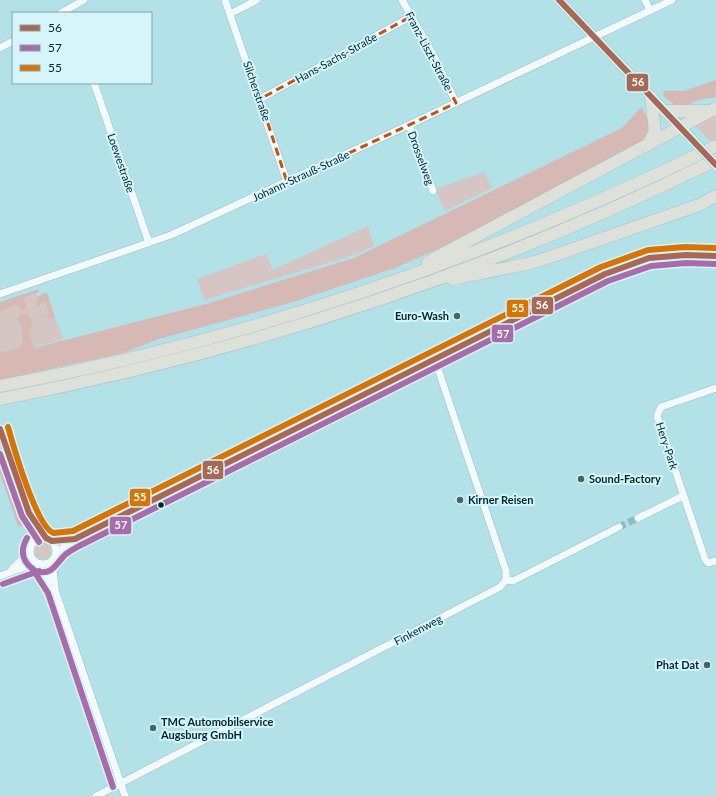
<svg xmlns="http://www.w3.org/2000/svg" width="716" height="796" font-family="Lato,sans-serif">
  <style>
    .green { fill: #d5c5c3 }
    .forest { fill: #d6b8b4 }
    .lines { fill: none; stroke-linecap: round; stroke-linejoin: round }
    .street-tunnel { stroke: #8fbcc3; stroke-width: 7; stroke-dasharray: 7 3.5; stroke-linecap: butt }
    .street-casing { stroke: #98bec4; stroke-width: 8 }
    .secondary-casing { stroke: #98bec4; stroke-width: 10 }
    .highway-casing { stroke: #a7c1c5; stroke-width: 13 }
    .street { stroke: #f3fafc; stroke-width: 7 }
    .secondary { stroke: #f3fafc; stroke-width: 9 }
    .highway { stroke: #dee1d9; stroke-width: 12 }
    .secondary-bridge-casing { stroke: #98bec4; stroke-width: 10; stroke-linecap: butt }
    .secondary-bridge { stroke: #f3fafc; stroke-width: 9 }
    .bus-1-casing { stroke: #d5f5fa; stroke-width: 9 }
    .bus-2-casing { stroke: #d5f5fa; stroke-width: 9 }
    .bus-3-casing { stroke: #d5f5fa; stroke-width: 9 }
    .bus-1 { stroke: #a96855; stroke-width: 6 }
    .bus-2 { stroke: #a86cab; stroke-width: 6 }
    .bus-3 { stroke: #d77404; stroke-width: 6 }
    .marked { fill: none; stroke: #c55211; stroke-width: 3; stroke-dasharray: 8 5; stroke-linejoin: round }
    .poi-dot { fill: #3f686e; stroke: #d5f5fa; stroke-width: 1.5 }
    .bus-dot { fill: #01272d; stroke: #d5f5fa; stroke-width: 1.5 }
    .labels { text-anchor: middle; stroke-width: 4; stroke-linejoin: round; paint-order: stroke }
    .street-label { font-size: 11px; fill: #01272d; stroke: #d5f5fa }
    .poi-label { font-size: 11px; font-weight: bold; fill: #01272d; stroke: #d5f5fa; text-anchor: start }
    .line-badge { stroke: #d5f5fa; stroke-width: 1.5 }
    .badge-label { font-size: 11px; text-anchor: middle; font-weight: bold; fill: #fff }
  </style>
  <rect width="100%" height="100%" fill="#b2e1e8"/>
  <path class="green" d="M716,114V139L711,142L696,126V123Z
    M484,172L492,188L445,211L435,189Z
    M368,226L374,246L354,255L204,300L197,279L266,254L273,270Z
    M36,294L39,297L48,299L63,339L0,357V307Z
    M35 551a8 8 0 1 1 16 0a8 8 0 1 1-16 0Z"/>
  <path class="forest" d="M716,80L715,97C706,99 694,98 688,107L676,106L663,96L664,91H684Z
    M641,107L652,126L645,141L467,236L395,268L293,302L159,339L123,353L0,380V353L18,348L23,343L21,325L17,318L21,313L30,316L32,327L29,333L34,348L206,304L354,258L622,128Z
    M39,289V292L24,298L26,309L22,311L17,304L0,311V302Z
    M44,293H47L55,317L48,319L47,316L49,313L45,301L38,306L36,305L38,297Z
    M0,448L15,487L13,495L18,497C20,507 19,514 23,524L21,527L18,526L0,474Z"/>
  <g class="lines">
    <path class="street-tunnel" d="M619,527L638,518"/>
    <defs>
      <path id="street" d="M225,0L287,182
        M402,0L435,58L456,103
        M645,0L650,10
        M61,13L84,0
        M230,14L257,0
        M0,48L13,41
        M94,83L149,243
        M260,99L412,16
        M409,125L433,191
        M0,294L171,235L409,125L672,0
        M716,388L661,407L657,416L705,559L708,563L716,561
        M0,429L29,513L34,542
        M30,515L46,538
        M638,518L683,496
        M30 551a13 13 0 1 1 26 0a13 13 0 1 1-26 0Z
        M52,541L74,539
        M56,553L75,539L127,512L605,274L649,258L686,255L716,256
        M52,561L55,588
        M39,564L55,590L125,796
        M12,569L30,551
        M0,576L36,563
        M506,580L513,581L619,527
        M96,796L500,587L506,580V571L435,360"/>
      <path id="secondary" d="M559,0L689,136"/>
      <path id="highway" d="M665,111H708
        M648,145L655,131L651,97
        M428,262L716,108
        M452,279L531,263L550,257L699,205L716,196
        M0,386C248,340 490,257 716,146
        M0,399C247,352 490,272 716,160"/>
    </defs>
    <use href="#street" class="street-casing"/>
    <use href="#secondary" class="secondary-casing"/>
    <use href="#highway" class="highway-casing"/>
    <use href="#street" class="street"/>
    <use href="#secondary" class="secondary"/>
    <use href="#highway" class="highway"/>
    <defs>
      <path id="secondary-bridge" d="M689,136L716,165"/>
    </defs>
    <use href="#secondary-bridge" class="secondary-bridge-casing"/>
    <use href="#secondary-bridge" class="secondary-bridge"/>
    <defs>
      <path id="bus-1" d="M559,0L716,165
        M0,429L29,513L46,538
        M46,538L52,541L75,539L605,274L649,258L686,255L716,256"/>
      <path id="bus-2" d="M0,454L22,516L39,542
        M27,538C19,552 23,564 37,572C52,574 54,567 63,557C67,552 74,549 79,546L608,281L651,266L686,263L716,264
        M32,568L48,593L113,787
        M3,584L39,571"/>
      <path id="bus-3" d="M8,427C13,445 37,529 54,533L73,531L601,267L648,250L685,247L716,248"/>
    </defs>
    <use href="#bus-1" class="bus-1-casing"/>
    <use href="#bus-2" class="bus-2-casing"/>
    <use href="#bus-3" class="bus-3-casing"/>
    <use href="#bus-1" class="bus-1"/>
    <use href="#bus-2" class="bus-2"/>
    <use href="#bus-3" class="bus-3"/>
  </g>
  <path class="marked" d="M412,16L456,103L287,182L260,99Z"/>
  <g class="poi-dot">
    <circle cx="457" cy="316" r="4"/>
    <circle cx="581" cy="479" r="4"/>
    <circle cx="460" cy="500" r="4"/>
    <circle cx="707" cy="665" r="4"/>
    <circle cx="153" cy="728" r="4"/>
  </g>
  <circle class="bus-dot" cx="161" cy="505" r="3.5"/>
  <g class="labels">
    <g class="street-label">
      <text transform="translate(429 51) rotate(62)" y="4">Franz-Liszt-Straße</text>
      <text transform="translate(336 58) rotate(-29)" y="4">Hans-Sachs-Straße</text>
      <text transform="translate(257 91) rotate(71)" y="4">Silcherstraße</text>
      <text transform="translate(421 158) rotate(70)" y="4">Drosselweg</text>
      <text transform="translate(121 163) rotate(71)" y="4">Loewestraße</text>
      <text transform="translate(301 176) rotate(-25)" y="4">Johann-Strauß-Straße</text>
      <text transform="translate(667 446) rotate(72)" y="4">Hery-Park</text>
      <text transform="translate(418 630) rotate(-28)" y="4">Finkenweg</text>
    </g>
    <g class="poi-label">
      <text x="449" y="320" text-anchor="end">Euro-Wash</text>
      <text x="589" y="483">Sound-Factory</text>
      <text x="468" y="504">Kirner Reisen</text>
      <text x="699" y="669" text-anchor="end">Phat Dat</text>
      <text x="161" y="726">TMC Automobilservice<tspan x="161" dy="13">Augsburg GmbH</tspan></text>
    </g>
  </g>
  <g class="line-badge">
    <rect x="626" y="73" width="23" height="19" rx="4" fill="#a96855"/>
    <rect x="531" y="296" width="23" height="19" rx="4" fill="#a96855"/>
    <rect x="506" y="299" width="23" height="19" rx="4" fill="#d77404"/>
    <rect x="491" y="324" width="23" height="19" rx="4" fill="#a86cab"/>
    <rect x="202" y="460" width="22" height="20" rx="4" fill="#a96855"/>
    <rect x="129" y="488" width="22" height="19" rx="4" fill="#d77404"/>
    <rect x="109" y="516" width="23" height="19" rx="4" fill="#a86cab"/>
  </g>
  <g class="badge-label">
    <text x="638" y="86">56</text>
    <text x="542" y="309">56</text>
    <text x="518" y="312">55</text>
    <text x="503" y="338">57</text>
    <text x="213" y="474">56</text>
    <text x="140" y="501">55</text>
    <text x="121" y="529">57</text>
  </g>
  <rect x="12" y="12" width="140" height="72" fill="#d5f5fa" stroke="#80a3a8"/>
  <rect x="20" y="25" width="20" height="6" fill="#a96855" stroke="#80a3a8"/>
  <text x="48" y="32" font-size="12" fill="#01272d">56</text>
  <rect x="20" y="45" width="20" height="6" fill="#a86cab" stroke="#80a3a8"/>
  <text x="48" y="52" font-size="12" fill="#01272d">57</text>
  <rect x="20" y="65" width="20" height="6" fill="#d77404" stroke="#80a3a8"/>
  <text x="48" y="72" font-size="12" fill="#01272d">55</text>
</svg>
